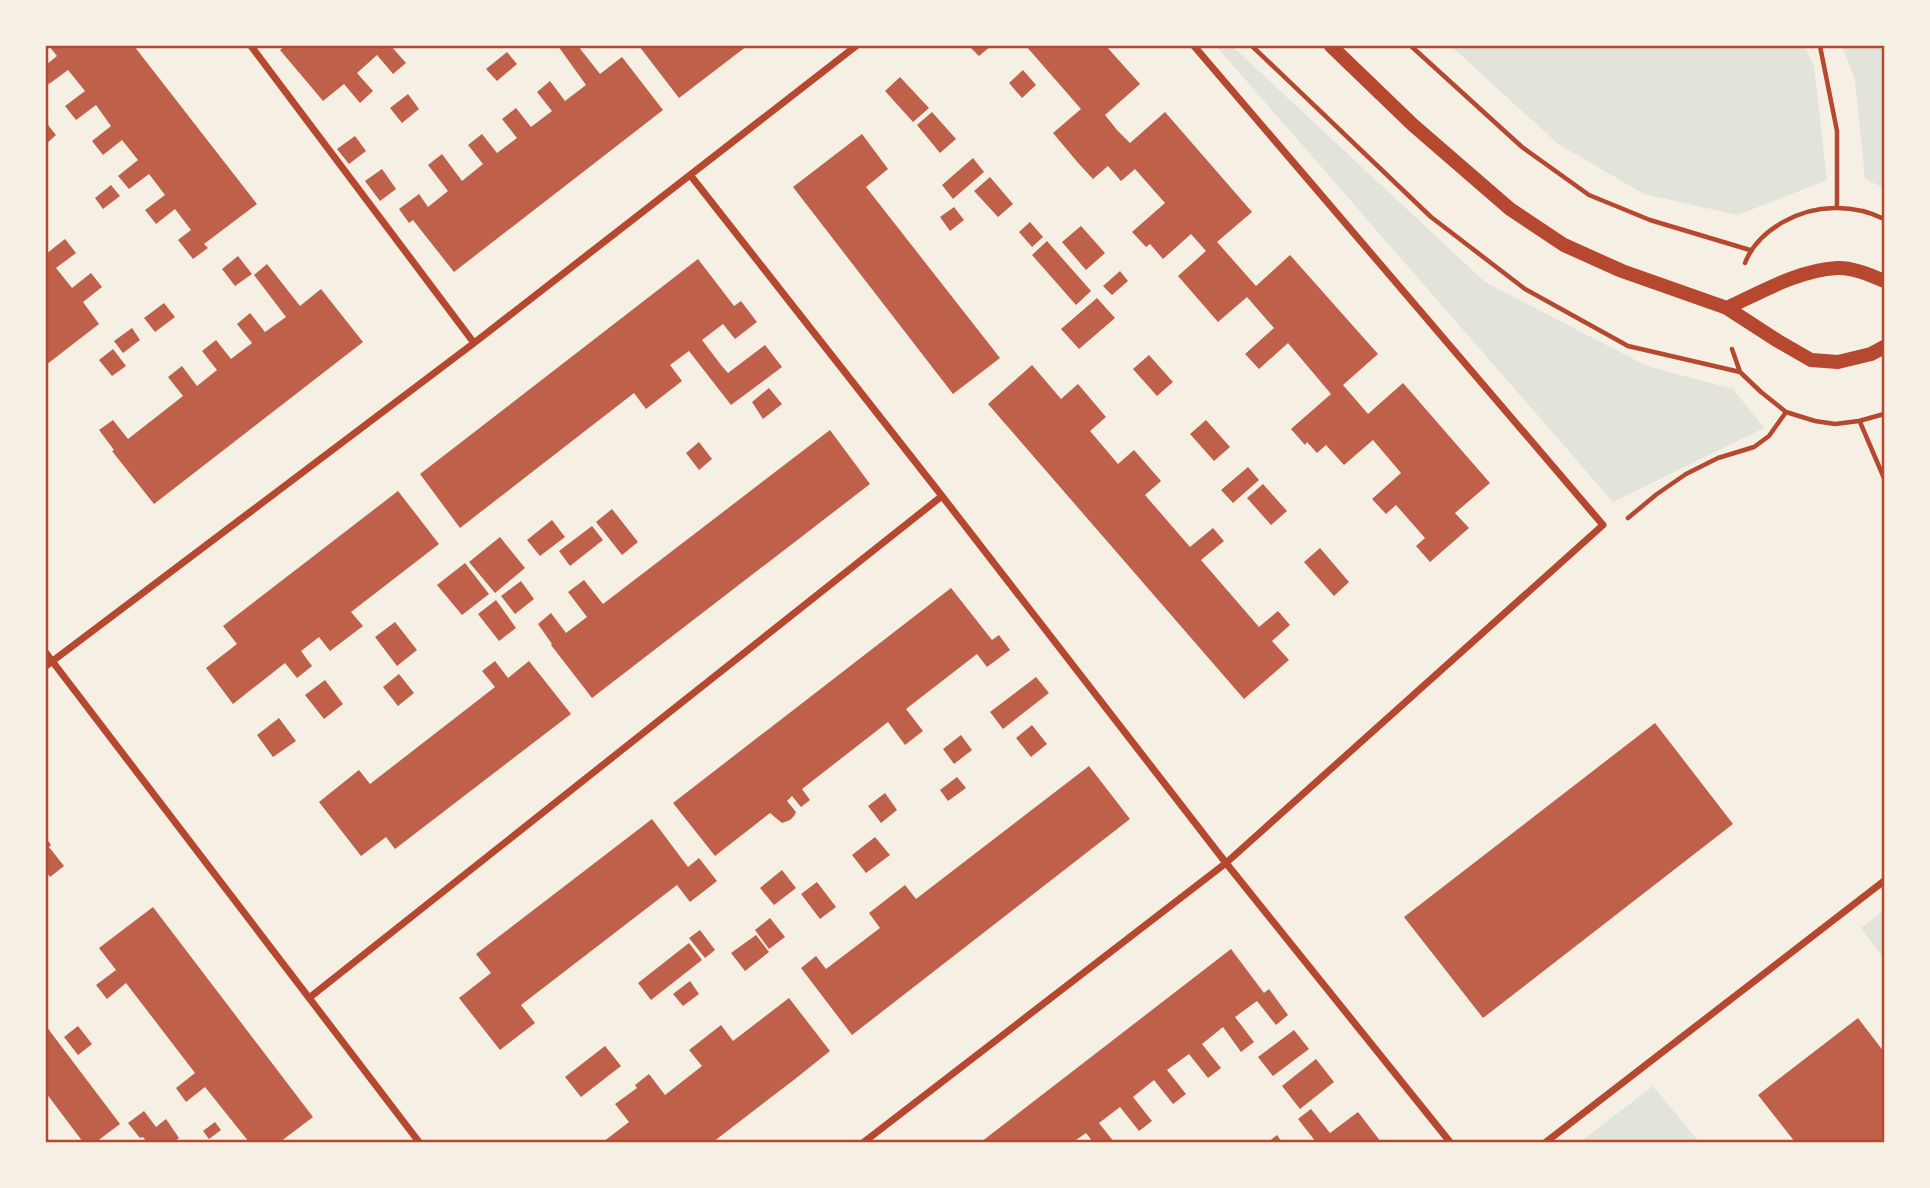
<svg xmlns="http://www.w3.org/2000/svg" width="1930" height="1188" font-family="Signika,sans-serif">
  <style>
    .green { fill: #e2e4dc }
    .building { fill: #bf614a }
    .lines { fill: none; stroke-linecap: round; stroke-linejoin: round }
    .path { stroke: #b5482f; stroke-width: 4.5 }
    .minor { stroke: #b5482f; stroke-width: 7 }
    .secondary { stroke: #b5482f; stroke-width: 14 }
    .neatline { fill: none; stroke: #b5482f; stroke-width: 2.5 }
  </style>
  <rect width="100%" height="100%" fill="#f6efe4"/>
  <path class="green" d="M1216,46H1232L1485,282L1647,366L1733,389L1764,428L1613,502Z
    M1451,46H1804L1814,66L1827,180L1738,215L1644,194L1558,144Z
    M1842,46H1884V188L1865,179L1855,80Z
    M1884,910V959L1861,928Z
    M1653,1086L1699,1142H1580Z"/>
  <path class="building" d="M49,46H134L257,204L204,244L208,248L193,259L178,240L191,230L175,209L156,224L145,210L165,195L149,174L129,189L118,176L138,160L122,140L103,155L92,141L111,126L96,105L76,120L65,106L85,91L68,70L49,84L46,80V65L57,56Z
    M285,46H391L406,63L393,74L377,55L357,73L373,91L360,103L344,84L323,101L280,50Z
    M558,46H578L600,74L622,57L663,110L454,272L413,220L409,223L399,209L419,194L428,207L448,191L428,165L442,154L462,181L483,164L468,145L482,134L497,153L517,138L502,119L516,108L531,127L552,111L537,92L550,81L565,101L586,85Z
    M639,46H747L679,98Z
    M969,46H991L979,56Z
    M1026,46H1106L1140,84L1105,115L1117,130L1130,143L1165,112L1252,212L1217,242L1256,286L1290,255L1378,354L1343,385L1368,414L1403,383L1490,483L1455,513L1469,528L1430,562L1416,546L1425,538L1396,505L1386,514L1372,499L1401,473L1373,440L1344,465L1326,445L1317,453L1307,442L1305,445L1291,429L1331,394L1288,343L1259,369L1245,354L1274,328L1247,297L1218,322L1178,276L1206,251L1191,234L1163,259L1150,244L1146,247L1132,232L1165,203L1135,169L1121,181L1108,166L1093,179L1079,164L1053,133L1081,109Z
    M507,52L517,64L497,81L486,69Z
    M1023,70L1036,85L1022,98L1009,83Z
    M900,77L929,108L913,122L885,91Z
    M408,94L419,109L402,123L390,108Z
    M932,112L956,139L940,153L917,125Z
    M48,125L56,135L46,144V127Z
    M862,134L888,169L866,187L1000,358L953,394L793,187Z
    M355,136L366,151L349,164L337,149Z
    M973,158L984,172L953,199L942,185Z
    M382,169L396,189L380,201L365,181Z
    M990,177L1013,204L998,217L974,191Z
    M111,185L120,196L103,209L95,198Z
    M954,207L964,220L950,231L940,217Z
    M1030,222L1043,237L1032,247L1019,232Z
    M1081,226L1105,253L1086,270L1062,242Z
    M65,239L76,253L56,268L72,288L91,273L102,287L83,302L99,324L46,365V254Z
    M1047,241L1091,291L1076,305L1032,255Z
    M238,256L252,274L235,286L222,269Z
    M698,259L734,306L741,301L757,322L735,339L723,324L702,340L721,365L728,373L765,345L782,367L731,405L689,351L670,365L682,381L646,409L634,393L460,528L420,474Z
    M267,264L300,306L321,289L363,342L154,504L112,451L114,450L99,430L113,420L128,439L183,396L168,377L182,366L197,386L217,370L202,351L216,340L231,359L252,343L237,324L250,313L265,332L286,317L254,275Z
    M1120,271L1128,281L1112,295L1103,286Z
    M1097,298L1115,318L1079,349L1061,329Z
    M164,303L175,317L155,332L144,318Z
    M132,328L140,340L123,353L114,341Z
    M113,349L126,366L112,376L99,360Z
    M1149,355L1173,382L1157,396L1133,369Z
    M1032,365L1061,399L1078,384L1106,417L1090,431L1118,464L1134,450L1161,481L1145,495L1190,547L1213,528L1224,541L1201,560L1259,627L1278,611L1290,625L1272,641L1289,660L1244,699L988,404Z
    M769,388L782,404L763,419L752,402Z
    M1206,420L1230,447L1214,461L1190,434Z
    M830,430L870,484L592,698L551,645L552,644L538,624L551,613L566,633L587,617L568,592L584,580L603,604Z
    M699,442L712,459L699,470L686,453Z
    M1248,467L1259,480L1233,503L1221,490Z
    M1263,484L1287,511L1271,525L1247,498Z
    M398,491L439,544L351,612L363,626L330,651L319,637L301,651L312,666L297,678L285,663L233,704L206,668L237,644L223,626Z
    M612,509L638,542L622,555L596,522Z
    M552,520L565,537L540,556L527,540Z
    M592,526L603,540L570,566L559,551Z
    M500,537L525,568L495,593L469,562Z
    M1320,548L1349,582L1334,596L1304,562Z
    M465,563L489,594L462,615L437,585Z
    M521,581L534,599L515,614L501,596Z
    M951,588L992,640L999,635L1010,650L987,667L977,654L906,709L923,731L905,745L888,722L802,789L810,800L801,807L792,796L787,801L796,812L794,816L790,820L782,823L770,813L715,856L673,803Z
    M496,600L516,628L499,641L478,614Z
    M395,622L417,650L397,666L375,637Z
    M495,661L508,678L529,661L571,714L395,849L386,837L361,856L319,802L359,770L370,784L495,687L482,671Z
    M399,674L414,693L398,706L383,687Z
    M1036,677L1049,693L1003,729L990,712Z
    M325,680L343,704L324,719L305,695Z
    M279,718L296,741L273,757L257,735Z
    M1655,723L1733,824L1483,1018L1404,917Z
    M1032,725L1047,744L1031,757L1016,738Z
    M961,735L972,750L954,764L943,749Z
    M1089,766L1130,819L852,1035L801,968L816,956L826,969L880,928L869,913L905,885L916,899Z
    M957,777L966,788L948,801L940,790Z
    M885,793L897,810L881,823L868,806Z
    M652,819L688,867L699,858L717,881L690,902L677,885L521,1005L535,1023L500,1050L459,998L491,973L476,954Z
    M875,837L890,855L866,873L852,855Z
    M46,838L51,845L49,847L64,866L50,877L46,871Z
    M782,870L796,888L774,905L760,888Z
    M817,882L836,907L820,919L801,894Z
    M153,907L313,1117L280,1142H249L205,1087L186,1102L176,1088L195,1073L126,983L107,999L96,985L116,970L99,948Z
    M770,918L785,937L769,949L755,930Z
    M700,930L715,950L705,958L689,938Z
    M756,935L769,952L745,971L731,953Z
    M689,943L702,960L651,1000L638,983Z
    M1231,949L1264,993L1269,989L1288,1015L1276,1025L1257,1001L1235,1017L1254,1042L1241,1052L1223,1027L1202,1044L1221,1068L1208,1078L1189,1054L1167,1070L1186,1094L1173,1104L1154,1080L1133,1097L1152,1121L1139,1131L1120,1107L1099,1123L1114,1142H1093L1086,1133L1073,1142H981Z
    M690,981L699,994L683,1006L673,994Z
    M789,998L830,1051L795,1079L713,1142H603L629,1122L615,1104L637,1088L635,1085L649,1074L665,1095L702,1066L689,1050L721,1025L733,1041Z
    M1858,1018L1884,1052V1142H1795L1758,1095Z
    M46,1026L120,1124L96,1142H83L46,1093Z
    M78,1026L92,1044L78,1055L64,1037Z
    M1294,1030L1309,1049L1273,1076L1258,1057Z
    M605,1046L621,1066L581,1097L565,1077Z
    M1316,1059L1334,1082L1300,1109L1282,1086Z
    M1311,1109L1330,1133L1358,1112L1381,1142H1316L1298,1119Z
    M144,1111L156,1127L166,1119L179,1138L174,1142H147L143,1137L140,1138L128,1123Z
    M215,1122L221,1130L209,1139L203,1131Z
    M1277,1135L1282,1142H1268Z"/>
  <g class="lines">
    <path class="path" d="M1252,46L1431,217L1525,289L1628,346L1740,372
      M1411,46L1522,147L1589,195L1650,220L1750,250
      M1820,46L1837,131V208
      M1745,263C1758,229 1801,207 1837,208C1854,208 1870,212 1884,219
      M1732,349L1740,372L1761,392L1786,412L1815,421L1835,424L1859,421L1884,414
      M1860,422L1884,478
      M1628,518L1657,494L1686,474L1718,458L1754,447L1769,436L1786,412"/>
    <path class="minor" d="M251,46L474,343
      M691,176L942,496L1226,863L1450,1142
      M46,653L419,1142
      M46,666L474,343L856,46
      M309,998L942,496
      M864,1142L1226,863L1603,525L1194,46
      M1546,1142L1884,881"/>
    <path class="secondary" d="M1331,46L1413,125L1510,209L1564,245L1622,271L1727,308L1778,341L1811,360L1838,362L1871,354L1884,347
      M1727,308C1761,292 1799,270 1837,268C1852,267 1871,275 1884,281"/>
  </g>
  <rect width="1930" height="1188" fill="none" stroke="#f6efe4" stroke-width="94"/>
  <rect x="47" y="47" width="1836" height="1094" class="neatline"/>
</svg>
